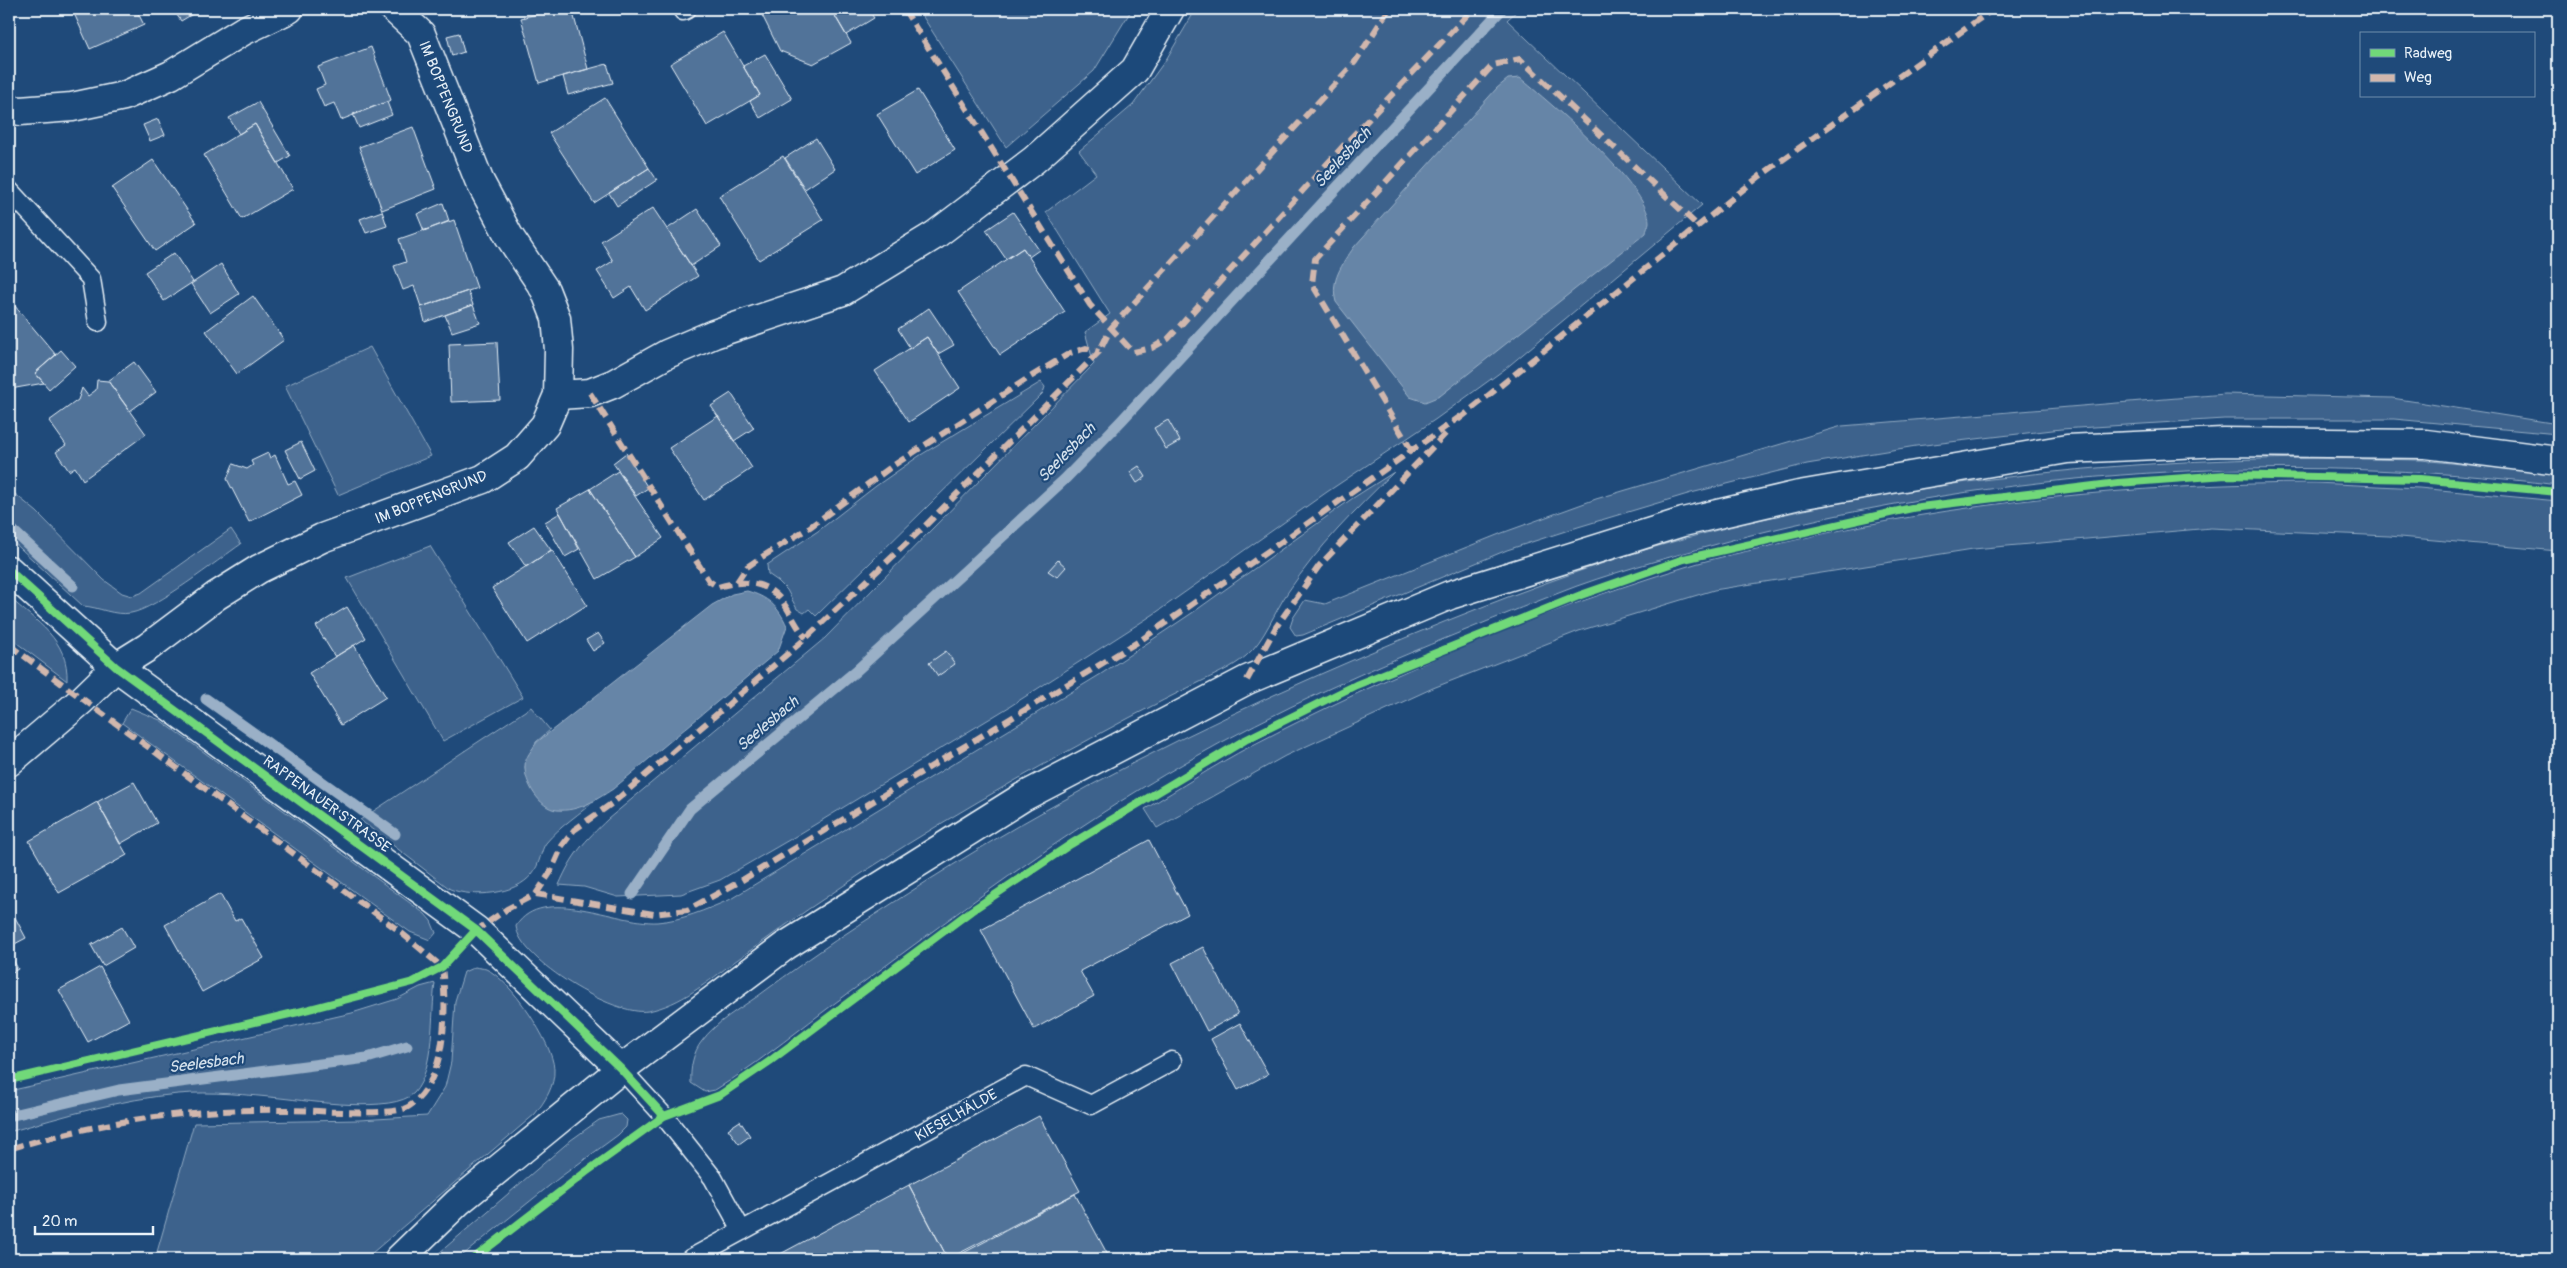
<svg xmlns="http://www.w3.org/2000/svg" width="2567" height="1268" font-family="Pangolin,sans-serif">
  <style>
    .green { fill: #3c628c; stroke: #92aac2 }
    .water { fill: #6685a7; stroke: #9ab0c7 }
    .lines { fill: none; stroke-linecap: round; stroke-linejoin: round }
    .stream { stroke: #9ab0c7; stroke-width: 11 }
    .building { fill: #517399; stroke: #e8f1f8 }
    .lane-casing { stroke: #e8f1f8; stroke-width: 21 }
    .street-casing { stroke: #e8f1f8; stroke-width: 31 }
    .secondary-casing { stroke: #e8f1f8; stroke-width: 31 }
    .lane { stroke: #1f4a7a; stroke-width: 18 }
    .street { stroke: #1f4a7a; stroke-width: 28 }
    .secondary { stroke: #1f4a7a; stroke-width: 28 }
    .quiet { stroke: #d1b7ad; stroke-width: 6; stroke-dasharray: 12 6; stroke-linecap: butt }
    .cycleway-casing { stroke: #1f4a7a; stroke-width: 11 }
    .cycleway { stroke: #71d979; stroke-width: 8 }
    .labels { text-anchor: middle; stroke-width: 4.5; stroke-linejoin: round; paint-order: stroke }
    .street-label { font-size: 15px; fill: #e8f1f8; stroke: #1f4a7a }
    .water-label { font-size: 16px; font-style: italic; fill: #d4e1ec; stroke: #1f4a7a }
  </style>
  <rect width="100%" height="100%" fill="#1f4a7a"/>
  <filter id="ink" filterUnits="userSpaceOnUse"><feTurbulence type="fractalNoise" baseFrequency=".02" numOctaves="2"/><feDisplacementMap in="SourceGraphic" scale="10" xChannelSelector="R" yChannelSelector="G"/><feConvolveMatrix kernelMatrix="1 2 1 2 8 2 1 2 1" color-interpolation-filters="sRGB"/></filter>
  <g filter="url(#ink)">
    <path class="green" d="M918,9H1132L1094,71L1006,147Z
      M1196,9H1519L1507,20L1702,205L1505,369L1436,419L1327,492L1154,614L1009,707L796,836L720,880L681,894L618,897L584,887L559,885C573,853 584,842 608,819L825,638L1094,364L1085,332L1110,314L1046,212L1096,174L1079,151L1133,105L1167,58Z
      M370,347L431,456L338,495L285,386Z
      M1041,382L1045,387L1043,393L816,616L809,609L804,613L797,609L787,590L778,581L768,574L767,565L818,531L876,486L919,456Z
      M2225,394L2392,398L2558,424V434L2394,419H2224L2061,429L1916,446L1807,464L1691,493L1578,527L1507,550L1303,635L1296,636L1290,627L1293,618L1305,600L1325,604L1502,533L1596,499L1842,426Z
      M2316,458L2421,460L2558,474V485C2286,451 2005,470 1739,538C1685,553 1630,567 1577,586C1540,600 1503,615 1466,630C1371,668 1277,710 1188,761C1064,831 950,919 835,1003C801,1028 767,1056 731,1080L715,1090L705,1092L691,1083C690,1069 693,1052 702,1041C716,1022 739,1009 758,996C792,971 826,946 862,923C922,884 983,845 1046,810C1163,744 1287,687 1412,635C1500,599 1591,564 1683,539C1890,483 2102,460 2316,458Z
      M1394,472C1356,509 1318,547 1288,592C1274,612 1265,640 1246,656C1232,668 1214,675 1198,683C1175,694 1152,706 1129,718C1028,772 928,828 834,892C800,914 767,939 734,962C709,981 680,1005 648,1011C615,1017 519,960 516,926C543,884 616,924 657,922C683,920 705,910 729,900L1101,674L1195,611L1353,498Z
      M2315,483L2419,488L2558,501V551L2389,536L2211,528L1973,549L1714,590L1579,631L1433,688L1285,756L1157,828L1145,809C1180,788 1215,765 1251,746C1388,674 1538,612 1685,567C1717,557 1750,551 1782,543C1957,502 2135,484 2315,483Z
      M9,489L37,512L104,580L122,593L132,596L141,593L231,529L241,544C218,560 156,609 131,613C114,616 99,607 83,606L9,538Z
      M430,546L523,697L443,741L347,578Z
      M9,597C36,622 69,639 67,681L9,637Z
      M531,707L550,730L536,742L525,767L534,793L583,806L598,798C581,813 560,826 546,843C541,849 540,865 532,874C516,895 472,898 450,889L360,820Z
      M131,708L160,720L425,914L431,921L436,933L430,940L410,932L122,723Z
      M475,967C478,968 483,968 486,969C510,979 553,1043 554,1069C555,1086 545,1101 535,1114L365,1259H155L194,1123L359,1120L427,1116L445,1087L451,1062L455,1001L464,972Z
      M435,983C431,1013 435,1070 414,1093C393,1114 309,1101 280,1098C248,1095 211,1091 178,1094C121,1099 64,1116 9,1132V1091L352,1013L397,999L420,987Z
      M621,1114L627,1120L626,1127L618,1135L559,1178L458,1259H432L571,1140L599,1120Z"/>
    <path class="water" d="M1520,78C1548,101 1649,186 1649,222C1649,225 1646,230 1646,233L1440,396L1425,402L1410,397L1336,302C1330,280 1342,265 1354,247L1497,88L1508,79Z
      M747,591C768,597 778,606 787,626L778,651L613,789C596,800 578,812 557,810C540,809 524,782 525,766C525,757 532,750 537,742L712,605L732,594Z"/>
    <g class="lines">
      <path class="stream" d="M9,527L73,586
        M206,699L395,834
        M632,894L690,809L856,671L1065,479L1122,420L1502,9
        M9,1116L119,1090L367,1058L407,1046"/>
    </g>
    <path class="building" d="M72,9H136L144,25L90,49Z
      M173,9H201L181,21Z
      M557,9H572L588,69L539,83L521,18Z
      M773,9H831L851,43L813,64L780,51L762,15Z
      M831,9H868L874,18L846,35Z
      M723,32L760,95L707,126L670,64Z
      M459,33L464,52L452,56L447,36Z
      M371,47L391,100L341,120L334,103L324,107L316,89L325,85L318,67Z
      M765,54L792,99L760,118L750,101L760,95L743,66Z
      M607,64L613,83L568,95L563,76Z
      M918,90L955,150L915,175L877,114Z
      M605,98L649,168L594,203L549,133Z
      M258,102L290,156L278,163L255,124L239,134L229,118Z
      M387,102L392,115L359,128L353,114Z
      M158,119L165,135L150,141L143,125Z
      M255,124L293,189L242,219L204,155Z
      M413,127L436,189L382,210L359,147Z
      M816,138L835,169L805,189L785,158Z
      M783,156L823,220L759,260L719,196Z
      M153,160L196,223L155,251L112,188Z
      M649,168L657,180L617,206L609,193Z
      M443,203L449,221L424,231L417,214Z
      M653,208L698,276L645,310L631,287L614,298L597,271L613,261L601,241Z
      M697,209L721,246L691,266L667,229Z
      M382,211L387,226L366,233L360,219Z
      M1013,212L1039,250L1029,257L1023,248L1006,259L986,230Z
      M454,220L477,288L421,307L414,286L403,290L394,266L406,262L399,239Z
      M1023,248L1065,312L1000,355L958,292Z
      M174,253L193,282L164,301L145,272Z
      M221,264L239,294L210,313L191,284Z
      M468,291L473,305L425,322L421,307Z
      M253,296L284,340L237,374L206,331Z
      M9,299L56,355L35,373L44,383L16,388L9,394Z
      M473,305L480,323L452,332L445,315Z
      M929,308L954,345L938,354L927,337L910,348L898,329Z
      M927,337L960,388L909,422L875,371Z
      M497,342L500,400L451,402L449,344Z
      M61,350L75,366L49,389L35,373Z
      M134,362L156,392L130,411L108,381Z
      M97,380L108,381L146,434L83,480L75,467L69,471L56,452L66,445L49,421L78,400L82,388L88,396L96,390Z
      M731,393L754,428L734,441L711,406Z
      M718,416L752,468L704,500L669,448Z
      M1168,420L1180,441L1166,449L1154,428Z
      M301,442L315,471L300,479L285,450Z
      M268,453L270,458L275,455L288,484L295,481L302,495L249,522L227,479L233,464L247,469L253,465L251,461Z
      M626,453L648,488L636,496L613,463Z
      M1139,466L1146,477L1137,483L1130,472Z
      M618,471L663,538L635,557L590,489Z
      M590,489L635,557L597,579L557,508Z
      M560,513L579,549L565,557L545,522Z
      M534,526L551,550L526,567L509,542Z
      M552,550L587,605L527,643L492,588Z
      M1058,560L1066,567L1057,577L1048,571Z
      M347,607L366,638L335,657L316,626Z
      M598,633L605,643L593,651L586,640Z
      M354,645L386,697L341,725L309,673Z
      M946,651L955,664L938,676L929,663Z
      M134,782L157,823L120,844L97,802Z
      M97,802L127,855L59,893L29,841Z
      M1149,840L1188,914L1080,971L1094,996L1034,1029L981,930Z
      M220,894L235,921L241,918L264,958L202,992L165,925Z
      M9,906L26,938L9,947Z
      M122,927L134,948L103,966L91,945Z
      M1203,947L1238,1014L1207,1031L1172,963Z
      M9,952L18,969L9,974Z
      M100,967L129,1020L88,1042L59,990Z
      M1240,1023L1268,1074L1238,1090L1211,1039Z
      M1039,1116L1080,1191L948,1259L909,1185Z
      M740,1121L750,1136L739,1144L728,1129Z
      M909,1185L948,1259H771Z
      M1075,1194L1110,1259H952Z"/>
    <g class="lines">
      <defs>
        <path id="lane" d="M683,11L687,9
          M9,190L91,279L98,322
          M621,1069L664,1116L713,1178L742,1231
          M690,1259L1026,1076L1091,1105L1172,1061"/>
        <path id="street" d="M9,109L20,111L72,107L124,96L171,75L243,31L289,9
          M558,395L590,393L613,384L667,354L714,334L843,291L935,235L1034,160L1135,70L1170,9
          M9,570L116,667L476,930L621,1069
          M9,762L82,700L116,667L148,647L216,596L259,569L322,538L483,479L517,457L545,425L558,395L559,350L556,318L545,290L509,236L479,180L421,34L394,9"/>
        <path id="secondary" d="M399,1259L458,1202L621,1069L785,946L1023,797L1247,680L1450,595L1683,522L1799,495L2067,449L2223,442L2426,444L2558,461"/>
      </defs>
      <use href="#lane" class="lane-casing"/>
      <use href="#street" class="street-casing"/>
      <use href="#secondary" class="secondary-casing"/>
      <use href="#lane" class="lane"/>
      <use href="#street" class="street"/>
      <use href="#secondary" class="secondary"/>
      <path class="quiet" d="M904,9L1090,305L1133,352L1152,348L1168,339L1346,143L1473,9
        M590,393L709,581L718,587C741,580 766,580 782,601C791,613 796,626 806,638
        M1458,420L1760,176L1993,9
        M1412,451L1312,284L1315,259L1493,65L1520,59L1698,226
        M737,582L747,567L757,560L810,527L891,467L1027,379L1070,353L1086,348L1099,352
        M9,645L398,930L442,967C447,1007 448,1082 408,1107C396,1115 335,1112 318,1111C207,1106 116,1117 9,1149
        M1247,680L1276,627L1319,566L1448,431
        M536,894L550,873L562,846L574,830L614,802L806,638L925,526L1099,352L1111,328L1355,62L1389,9
        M474,932L507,909L536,894L654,914L687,910L739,882L1141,640L1461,416"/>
      <defs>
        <path id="cycleway" d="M9,570L116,667L476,930L621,1069L664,1116
          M9,1080L298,1012L413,982L442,967L476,930
          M473,1259L586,1172L664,1116L720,1095L770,1061L971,911L1071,844L1245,740L1356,685L1581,595L1684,559L1912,508L2118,483L2226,475L2316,477L2420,479L2558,492"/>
      </defs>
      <use href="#cycleway" class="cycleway-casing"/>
      <use href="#cycleway" class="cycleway"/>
    </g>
  </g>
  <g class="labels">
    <g class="street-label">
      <text transform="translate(446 97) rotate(68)" y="5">IM BOPPENGRUND</text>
      <text transform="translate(431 497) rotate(-22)" y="5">IM BOPPENGRUND</text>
      <text transform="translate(327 804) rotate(36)" y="5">RAPPENAUER STRASSE</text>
      <text transform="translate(956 1115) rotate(-29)" y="5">KIESELHÄLDE</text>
    </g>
    <g class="water-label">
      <text transform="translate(1342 157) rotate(-47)" y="6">Seelesbach</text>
      <text transform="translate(1066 452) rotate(-46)" y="6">Seelesbach</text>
      <text transform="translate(767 723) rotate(-40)" y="6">Seelesbach</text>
      <text transform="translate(206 1062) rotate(-7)" y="6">Seelesbach</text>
    </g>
  </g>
  <rect width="2567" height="1268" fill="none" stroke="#1f4a7a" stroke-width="30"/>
  <rect x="15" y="15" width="2537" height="1238" fill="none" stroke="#e8f1f8" stroke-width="2" filter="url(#ink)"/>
  <rect x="2360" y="32" width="175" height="65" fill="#1f4a7a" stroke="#6f8dac"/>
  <rect x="2370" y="49" width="25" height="8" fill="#71d979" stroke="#6f8dac"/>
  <text x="2404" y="58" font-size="15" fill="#e8f1f8">Radweg</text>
  <rect x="2370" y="74" width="25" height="8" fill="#d1b7ad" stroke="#6f8dac"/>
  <text x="2404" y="82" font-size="15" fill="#e8f1f8">Weg</text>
  <path d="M35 1226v8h118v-8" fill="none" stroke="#e8f1f8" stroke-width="2.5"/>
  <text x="42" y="1226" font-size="15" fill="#e8f1f8" stroke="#1f4a7a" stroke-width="4" paint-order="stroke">20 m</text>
</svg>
